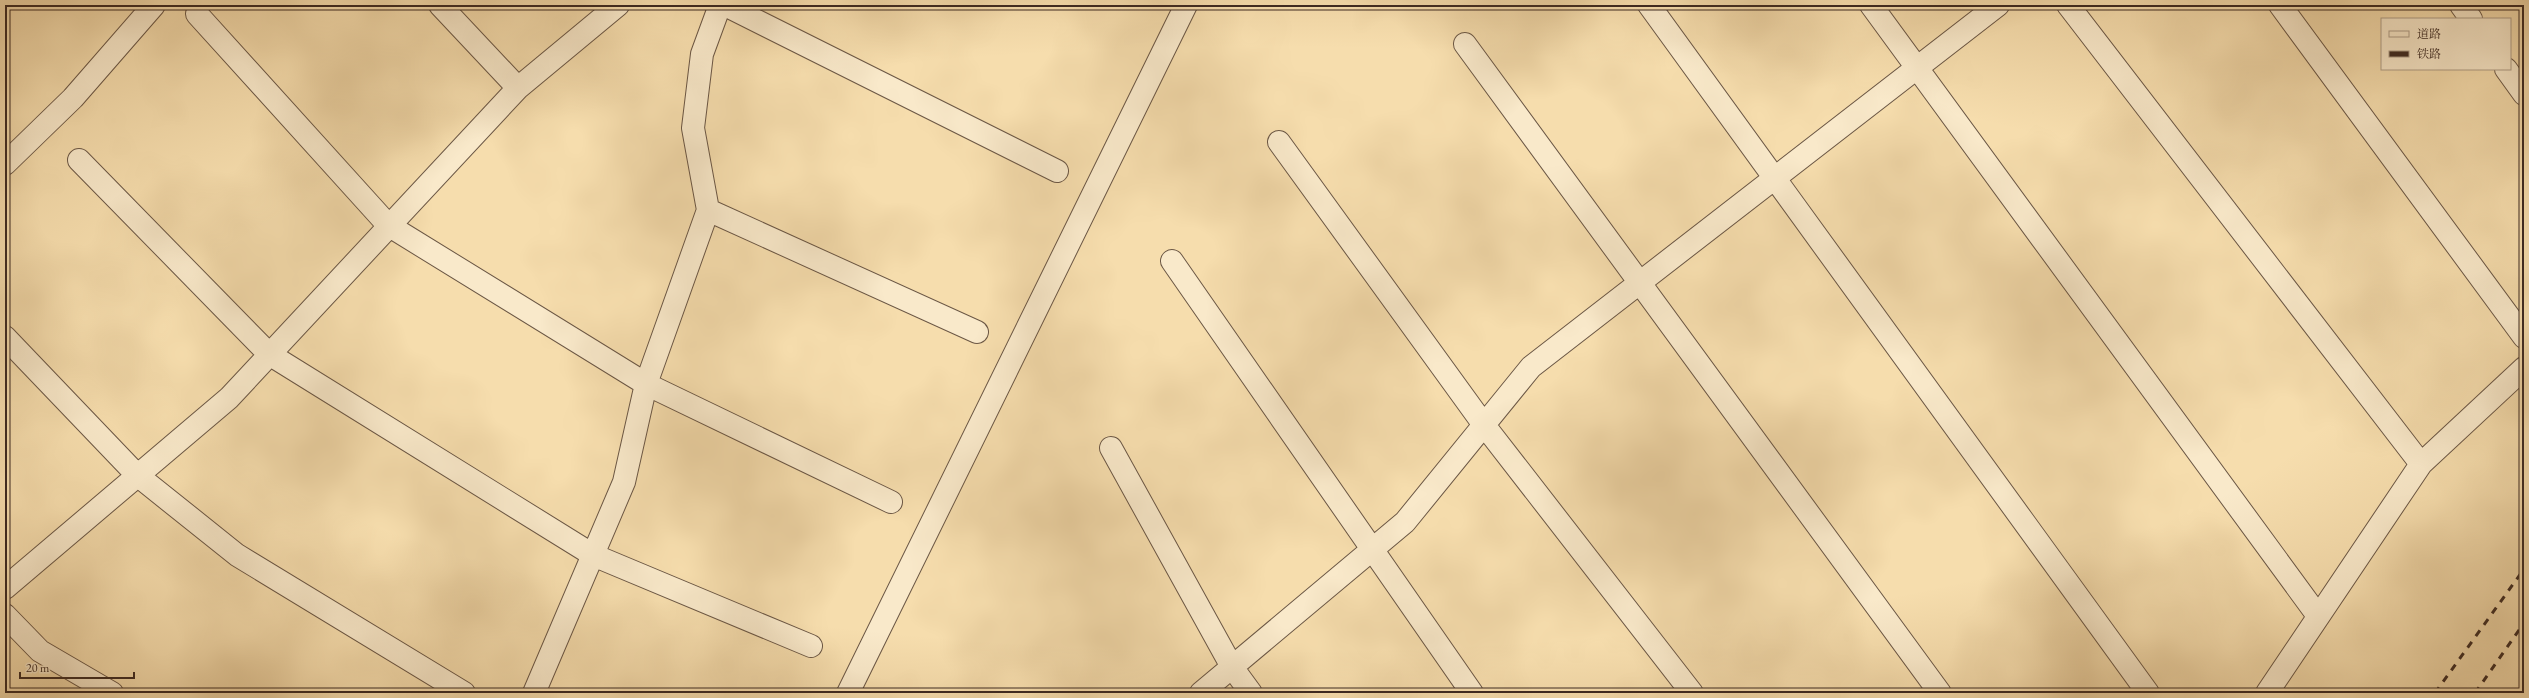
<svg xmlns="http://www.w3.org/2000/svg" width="2529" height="698" font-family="'EB Garamond','Noto Serif SC',serif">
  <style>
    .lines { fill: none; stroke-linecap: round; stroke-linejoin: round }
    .minor-casing { stroke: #6b5745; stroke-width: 24 }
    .minor { stroke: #f9e9ca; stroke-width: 22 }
    .rail { stroke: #3d2a22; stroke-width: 3; stroke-dasharray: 7 7; stroke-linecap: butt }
  </style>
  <rect width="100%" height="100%" fill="#f6ddad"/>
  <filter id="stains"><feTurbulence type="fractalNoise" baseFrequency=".005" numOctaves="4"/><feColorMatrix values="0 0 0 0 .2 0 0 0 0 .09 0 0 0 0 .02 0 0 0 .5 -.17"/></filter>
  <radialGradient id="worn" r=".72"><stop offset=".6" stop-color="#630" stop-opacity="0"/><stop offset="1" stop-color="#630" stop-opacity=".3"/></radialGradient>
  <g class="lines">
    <defs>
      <path id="minor" d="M440,5L518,88
        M725,5L1057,171
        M1649,5L2148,693
        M1871,5L2318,616
        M2068,5L2421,464
        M2280,5L2524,337
        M2461,5L2471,19
        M197,14L388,225L646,384L891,502
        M1465,44L1940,693
        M2506,69L2524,94
        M1279,142L1484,425L1692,693
        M79,160L269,354L593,555L811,646
        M5,164L73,98L154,5
        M708,210L977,332
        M1172,261L1472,693
        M5,337L137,475L237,555L464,693
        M1111,448L1232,667L1251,693
        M5,588L229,398L518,88L618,5
        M5,615L40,651L112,693
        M534,693L624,482L646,384L708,210L693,128L702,54L720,5
        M848,693L1186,5
        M1201,693L1405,522L1531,367L1998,5
        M2267,693L2421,464L2524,368"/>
    </defs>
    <use href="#minor" class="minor-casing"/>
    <use href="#minor" class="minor"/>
    <path class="rail" d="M2435,693L2524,569
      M2475,693L2524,623"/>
  </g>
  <rect width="2529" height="698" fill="none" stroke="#f6ddad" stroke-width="20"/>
  <rect x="6" y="6" width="2517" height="686" fill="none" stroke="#3d2a22" stroke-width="2"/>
  <rect x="10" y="10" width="2509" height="678" fill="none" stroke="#3d2a22"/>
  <rect x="2381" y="18" width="130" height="52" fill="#f9e9ca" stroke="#ae9d87"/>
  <rect x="2389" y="31" width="20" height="6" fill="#f9e9ca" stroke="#ae9d87"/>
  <text x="2417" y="38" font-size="12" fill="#3d2a22">道路</text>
  <rect x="2389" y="51" width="20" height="6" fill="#3d2a22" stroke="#ae9d87"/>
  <text x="2417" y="58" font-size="12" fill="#3d2a22">铁路</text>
  <path d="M20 672v6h114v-6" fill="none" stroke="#3d2a22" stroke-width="2"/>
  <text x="26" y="672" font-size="12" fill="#3d2a22" stroke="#f9e9ca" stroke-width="3" paint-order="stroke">20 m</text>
  <rect width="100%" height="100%" filter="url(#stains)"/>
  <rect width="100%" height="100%" fill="url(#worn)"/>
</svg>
